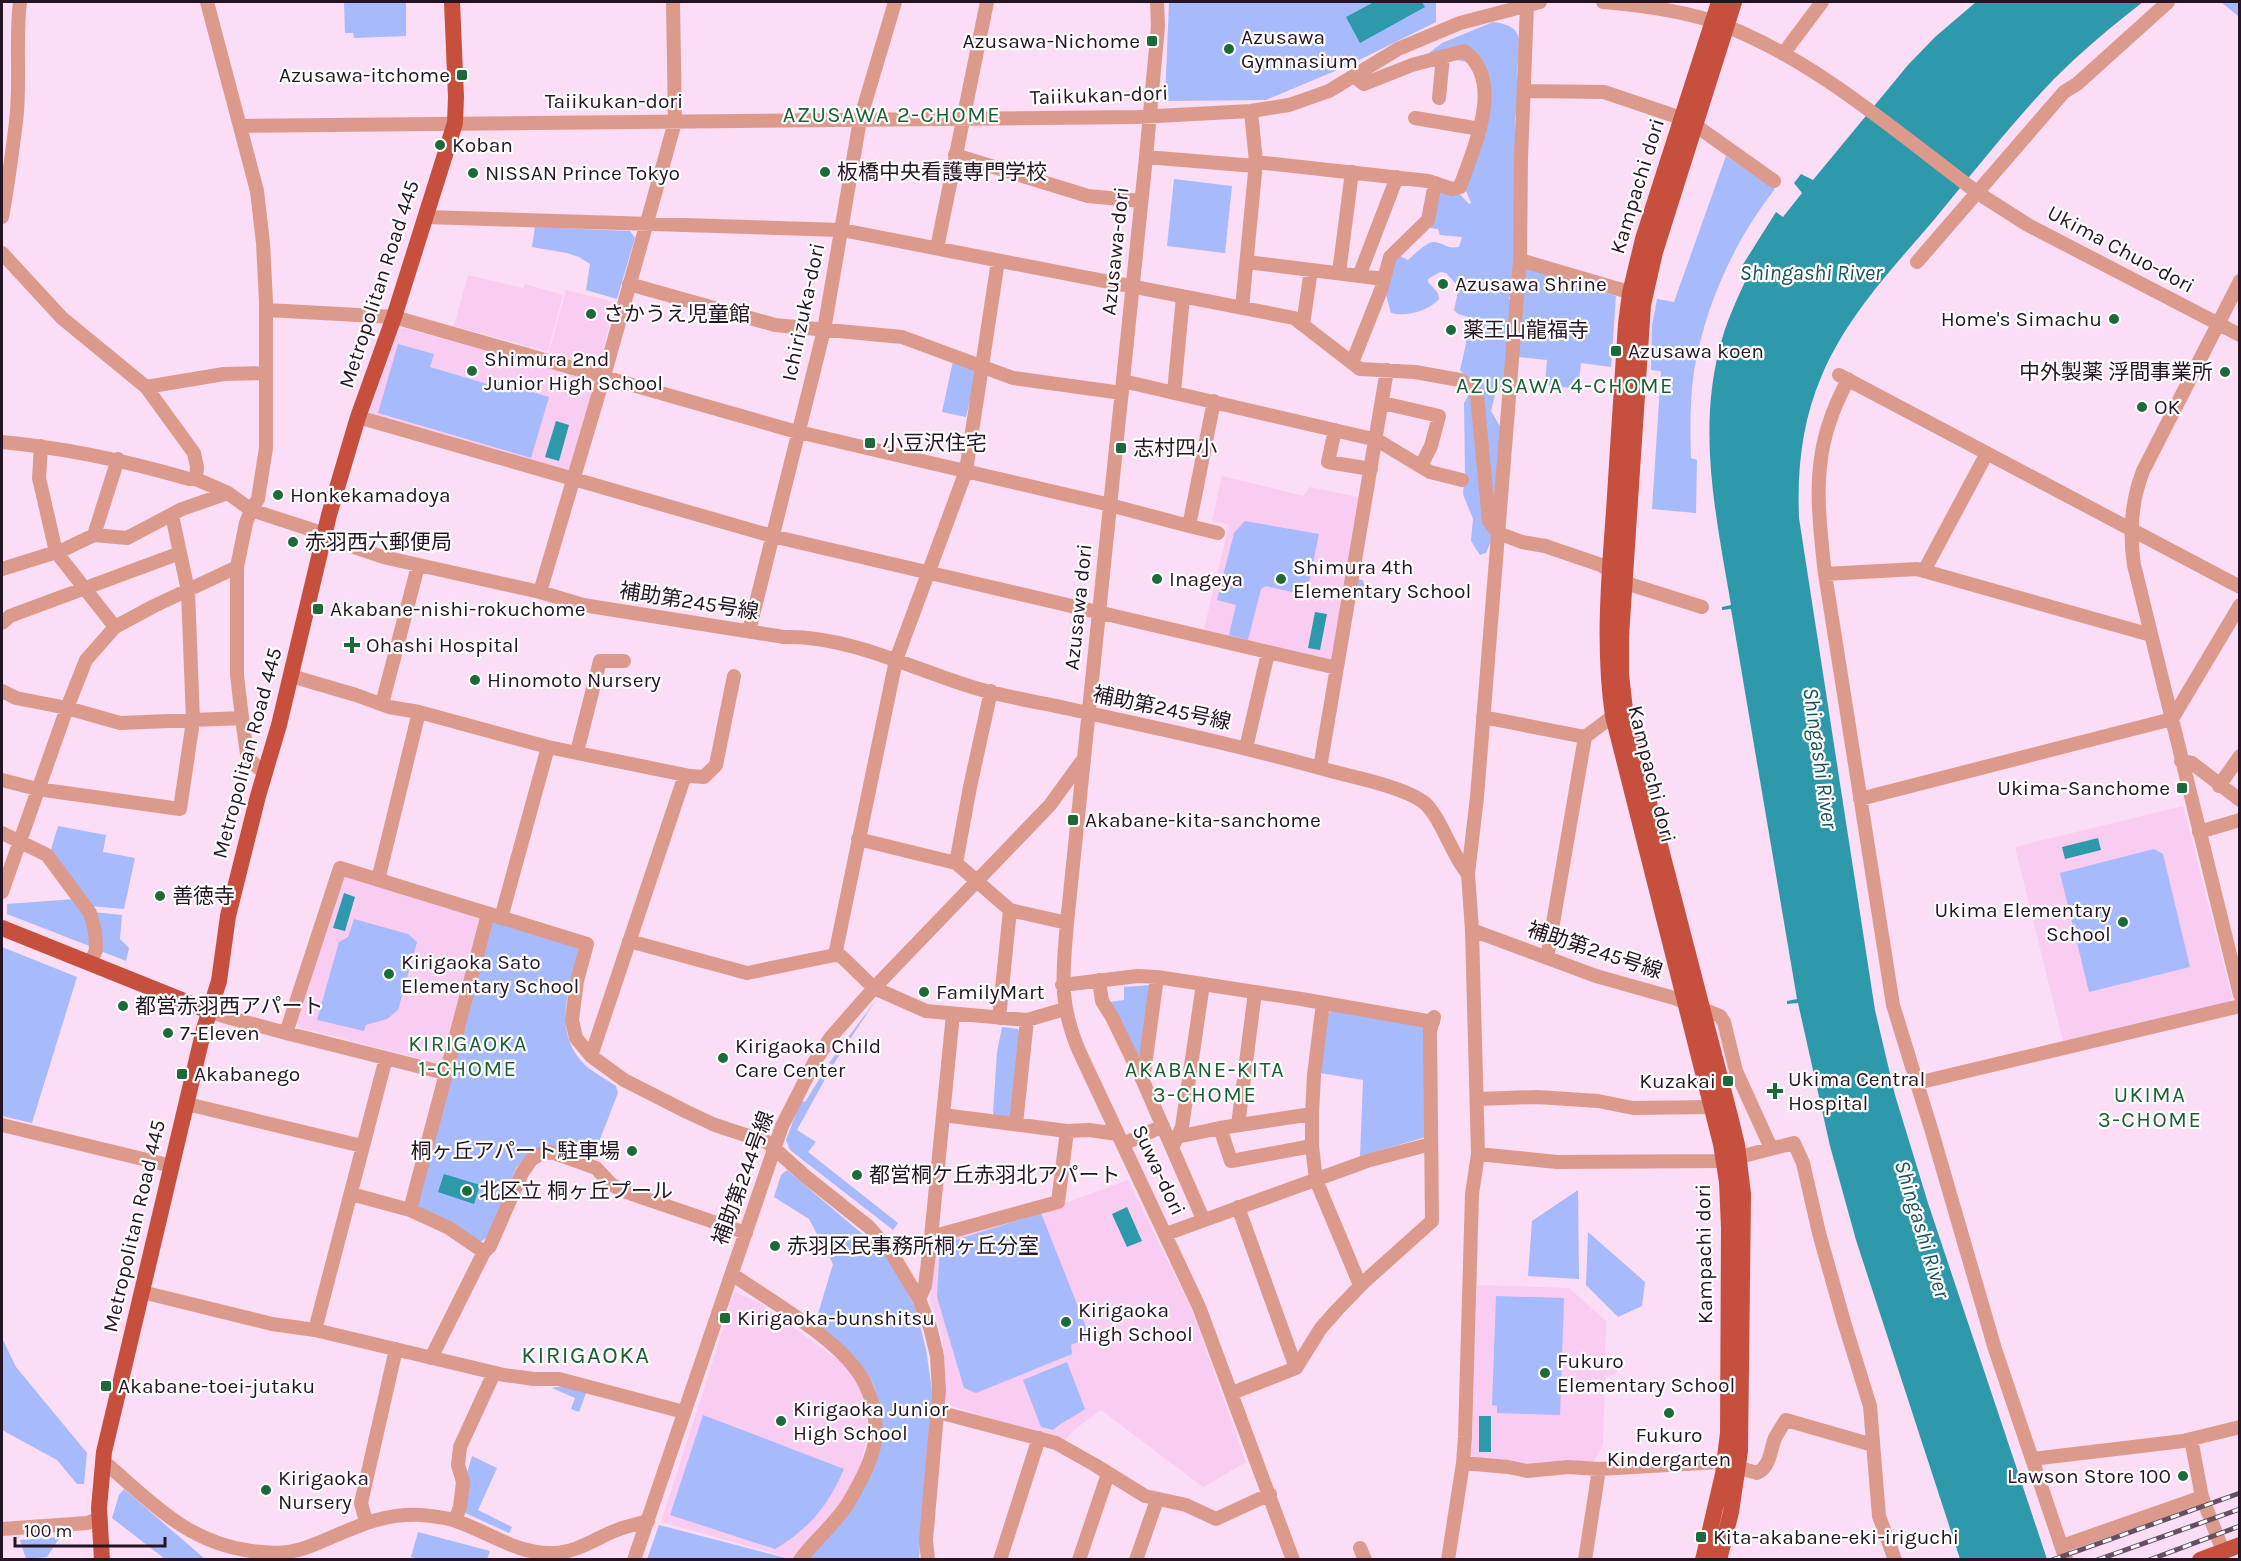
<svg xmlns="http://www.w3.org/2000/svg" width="2241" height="1561" font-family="Karla,'Noto Sans JP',sans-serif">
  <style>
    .built { fill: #f9ccf2 }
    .green { fill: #a6bafc }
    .water { fill: #2d99ab }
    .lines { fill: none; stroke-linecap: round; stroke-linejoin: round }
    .minor { stroke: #dc9a8d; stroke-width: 14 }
    .major { stroke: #c6503d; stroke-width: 16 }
    .rail-casing { stroke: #655062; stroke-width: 5 }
    .rail { stroke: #fff; stroke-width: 3; stroke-dasharray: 9; stroke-linecap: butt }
    .minor-bridge { stroke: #dc9a8d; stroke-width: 14 }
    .poi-dot { fill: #1c6a39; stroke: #fff; stroke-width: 2 }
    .labels { text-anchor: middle; stroke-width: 4.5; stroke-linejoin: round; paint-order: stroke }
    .poi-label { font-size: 21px; fill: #251423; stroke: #fff; text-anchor: start }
    .street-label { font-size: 21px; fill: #251423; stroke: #fff }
    .neighbourhood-label { font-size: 22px; letter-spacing: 1.5px; fill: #185f32; stroke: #fff }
    .water-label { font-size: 22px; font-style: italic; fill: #17525c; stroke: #fff }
    .quarter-label { font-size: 24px; letter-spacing: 1.5px; fill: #185f32; stroke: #fff }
  </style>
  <rect width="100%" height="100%" fill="#fbddf6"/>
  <path class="built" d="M468,275L523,288L525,284L563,295L548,351L530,346L526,362L592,381L594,386L570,469L566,472L375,419L370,410L398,331L403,328L520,360L524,345L454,326Z
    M566,290L615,302L600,362L592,366L549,352Z
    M1222,476L1303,496L1310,487L1362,498L1333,660L1328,663L1203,633L1229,525L1212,521Z
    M2183,806L2232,997L2228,1003L2063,1041L2015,847Z
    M343,873L482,917L444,1060L438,1063L301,1028L295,1022Z
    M1128,1180L1190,1306L1246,1462L1203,1487L1101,1410L1074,1430L1064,1441L948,1405L945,1399L943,1338L930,1301L936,1241L1041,1212Z
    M1477,1285L1569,1288L1606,1321L1605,1360L1617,1362V1372L1613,1375L1605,1376L1603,1445L1593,1463L1523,1464L1475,1460L1472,1456Z
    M735,1292L760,1303L842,1363L863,1386L868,1409V1433L860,1466L846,1497L793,1559L661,1522Z"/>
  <path class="green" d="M344,2H406V36L354,38L353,33H345Z
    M1169,2H1436V22L1347,66L1266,100L1165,101Z
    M2221,2H2239V17L2238,16Z
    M1493,22C1528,26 1519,45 1517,71C1516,88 1520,101 1515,118L1517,255L1512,294L1509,298L1511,303L1506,384L1495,395L1491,411L1504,433L1491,541L1486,553L1480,555L1471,541L1473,519L1463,494L1465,471L1464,403L1474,385L1460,370L1466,344L1465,328L1468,317L1458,314L1454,310L1459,287L1446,273L1440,272L1428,279V282L1438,293L1439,299C1428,311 1407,317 1391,313L1385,291L1398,255L1408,260C1414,255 1426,242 1434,242C1445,243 1445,249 1459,247L1462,237L1440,235L1438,229L1420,227L1435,183L1455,189L1469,204L1471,203L1463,184L1485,73L1468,62L1428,55L1429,53L1442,43Z
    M1726,156L1775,189C1734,241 1705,306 1694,371C1690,400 1690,429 1691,458L1697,460L1696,513L1652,509L1661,371L1651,370L1652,325L1657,299L1674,302Z
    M1174,179L1232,186L1225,253L1167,246Z
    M535,227L630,231L635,238L617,299L586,290L590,264L579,257L567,253L532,247Z
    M1529,268L1616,296L1611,367L1581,363L1578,389L1545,385L1547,360L1518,357L1524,272Z
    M398,344L434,354L430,367L487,384L489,379L549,397L531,458L378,413Z
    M953,361L973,368L976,373L966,417L942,412Z
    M1245,521L1319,534L1309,583L1296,593L1266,586L1261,589L1248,640L1229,635L1236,605L1217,600L1234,533Z
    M1354,579L1363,580L1364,585L1389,588L1387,600L1352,596Z
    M58,826L106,835L103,852L135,858L124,909L90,906L50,853Z
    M2154,849L2163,854L2190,967L2089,992L2060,873Z
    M75,899L87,914L92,947L7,914V904Z
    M93,912L122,915L120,939L129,948L126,961L98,950Z
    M354,919L408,934L417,942L398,1010L387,1019L366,1025L364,1031L317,1020L339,942L348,937Z
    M493,922L577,947L579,951C569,989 552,1033 585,1065C594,1073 606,1079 616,1086L618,1093L593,1157L525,1158L516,1168L489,1236L479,1243L416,1207Z
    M2,947L77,977L32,1123L2,1116Z
    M1152,985L1143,1057L1138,1056L1110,1002L1124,1000V987Z
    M876,1000L833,1065L829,1063Z
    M1332,1010L1426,1026V1137L1360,1156L1363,1080L1320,1073L1328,1014Z
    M1002,1027L1018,1029L1019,1031L1013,1117L1009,1119L995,1117L993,1113L997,1052Z
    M825,1070L829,1072L797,1130L816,1142L808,1152L898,1223L893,1230L790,1150L786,1140L801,1100L805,1102Z
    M787,1170L887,1255L915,1307L926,1349L932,1391L919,1559H807C844,1515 894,1467 879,1404C877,1397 876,1388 872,1382C857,1359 836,1341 815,1324L833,1264L809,1219L774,1197L781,1175Z
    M1578,1190L1579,1279L1528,1276L1532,1221Z
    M1041,1213L1090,1337L1071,1345L1072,1354L976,1393L964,1388L937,1297L940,1245Z
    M1588,1232L1645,1282L1642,1306L1618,1317L1586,1285Z
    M1496,1296L1564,1298L1560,1415L1497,1413V1406L1492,1405Z
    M2,1338L16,1367L87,1453L84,1484H77L57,1460L2,1430Z
    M1067,1362L1085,1409C1074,1417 1063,1421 1053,1430L1041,1427L1023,1380Z
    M562,1386L586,1393L579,1412L571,1409L575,1398L552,1388Z
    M703,1415L844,1469C828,1506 810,1528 775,1549L670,1515Z
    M472,1456L497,1468L478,1510L512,1527L509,1533L463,1512L467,1473Z
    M124,1489L205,1559H165L112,1518L119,1495Z
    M659,1525L790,1559H647Z
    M418,1532L490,1551L487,1559L422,1560L411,1557Z
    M60,1537L47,1557L26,1559L20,1540Z"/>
  <path class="water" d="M1374,2H1422L1425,7L1360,43L1346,17Z
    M1976,2H2143C2112,26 2082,51 2054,79C2011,124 1973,173 1933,221C1892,269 1847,316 1822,375C1802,421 1797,469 1799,518L1875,1010L1895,1095L1928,1203L2047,1559H1960L1856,1240L1830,1146L1798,1003L1787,1004V1001L1797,999L1731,609L1722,610V607L1731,605C1716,516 1696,428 1722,339C1729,315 1740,293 1750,271L1742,266L1776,212L1783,217L1802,193L1794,183L1801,174L1813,180L1908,65L1935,37Z
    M556,421L569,425L559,461L545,457Z
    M1315,612L1327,614L1320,650L1308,648Z
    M2098,838L2101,850L2065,859L2062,847Z
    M344,893L355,897L345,931L333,928Z
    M444,1174L480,1185L474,1204L438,1192Z
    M1127,1207L1142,1241L1127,1247L1112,1214Z
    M1479,1416H1491V1452H1479Z"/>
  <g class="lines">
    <path class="minor" d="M1157,2L1158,26L1146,157L1067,923C1063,973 1058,1002 1079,1051L1199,1307L1293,1560
      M1603,2C1640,5 1679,10 1715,22C1810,56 1894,130 1974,190
      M1783,54L1822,2
      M1525,91L1604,92L1681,118
      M1439,98L1443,56
      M1415,118L1480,129
      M1695,125L1774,181
      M241,126L1138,117L1251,111L1289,105L1329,91L1398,49L1460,23L1540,2
      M955,155L1088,196L1141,201
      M1146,157L1255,166
      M1256,162L1428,181L1452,189L1460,187C1473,149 1506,81 1464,51L1412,65L1364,84L1354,76
      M1984,197L2028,225L2240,335
      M2,217C8,185 12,154 16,122C21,82 15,41 20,2
      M426,217L842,230L1294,318L1360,369L1415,372L1460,380L1473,389L1477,396L1489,521L1498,533L1522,542L1545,546L1601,565L1632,585L1702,607
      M937,248L987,2
      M2,253L62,318L146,387L194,453L197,467L196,479
      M1520,260L1639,295
      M1247,262L1384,279
      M1917,262L2064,92L2077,84L2168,2
      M1339,273L1352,172
      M1359,276L1397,177
      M2240,281L2143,471C2131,502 2129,532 2134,565L2240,995
      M629,284L775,325L902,337L1013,378L1122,393
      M1242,308L1256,162L1251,111
      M267,310L394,317L790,430L1102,503L1189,526L1214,401
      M1303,324L1311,270
      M1352,363L1381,290L1390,257L1428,220L1435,183
      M1839,375L2240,587
      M1848,379C1842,392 1835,405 1831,418C1812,469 1819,521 1825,574L1893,1005L1932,1132L1995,1349L2066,1560
      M1123,381L1377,440L1430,472L1462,480
      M146,387L224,374L266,373
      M1174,392L1183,297
      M1383,403L1439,416L1431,446L1421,466
      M358,417L772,536L1337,668
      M1335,430L1328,462L1371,469
      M2,442C66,448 127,461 189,479H196L228,493L251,510L325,534L342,543L383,557L540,592L583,605L784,637C847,635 913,669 972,687C1004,697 1038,702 1070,709C1156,728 1242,746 1327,770C1353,777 1400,786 1422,801C1439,812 1452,856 1468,874
      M41,446L39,478L56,552L115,627
      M1189,526L1218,533
      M94,535L118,459
      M237,567V675L242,718L247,754L250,760L264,773
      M2,569L63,550L94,535L127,538L182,509L228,493
      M1924,571L1987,453
      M1825,574L1917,569L2151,635
      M540,592L606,369L675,122L673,2
      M2,623L10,616L180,553
      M749,631L824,330L860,120L895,2
      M291,676L356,695L389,707L419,712L548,747L690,776L704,777L716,765L734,676
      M2,691L16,698L67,708L120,723L242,718
      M382,704L418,566
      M1483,717L1585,737
      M1246,748L1268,653
      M577,752L600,661H624
      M2181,761L2192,763L2240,800
      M1320,768L1387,370
      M2,780L37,789L180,809L193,721L188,591L172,515
      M2219,786L2240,756
      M1860,799L2172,719L2240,605
      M2199,832L2240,820
      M2,833L47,855L90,913L95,931L96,950L90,964
      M858,839L956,863L1010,910L1067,923
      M956,863L970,787L991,691
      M378,880L419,712
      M2,892L67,708L86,660L115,627L154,606L237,567L246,523L251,510L258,499L266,448V302L263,243L257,191L207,2
      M501,918L548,747
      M1472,930L1596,976L1674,998L1720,1016L1724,1022L1736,1071L1771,1148
      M629,941L747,973L835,955L841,956L874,988L926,1011L1027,1020L1065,1009
      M835,955L896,660L966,471L998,261
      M1547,958L1585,737L1613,716
      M1099,980L1102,1001L1112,1017L1143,1081L1203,1219
      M1062,985L1138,976L1157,977L1301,999L1433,1022
      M1323,1003L1314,1075L1312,1114V1146L1316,1180L1360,1285
      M209,1011L223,1016L286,1033L445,1073
      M999,1018L1010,910
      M286,1033L340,868L587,944L577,981L572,1020L576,1038L591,1056L624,1080L687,1112L715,1125L767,1142L805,1176L869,1227L891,1252L919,1299L930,1327L937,1356L939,1391L926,1540L928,1560
      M591,1056L685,775
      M1143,1081L1157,977
      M1917,1083L2240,1006
      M1477,1099L1537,1097L1598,1101L1633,1108L1711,1107
      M187,1104L362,1146
      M943,1115L1067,1131L1089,1130L1118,1134
      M1016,1124L1027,1020
      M2,1125L172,1166
      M1238,1125L1255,992
      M1220,1128L1231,1161L1312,1146
      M1172,1138L1220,1128L1312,1114
      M1123,1144L1163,1126
      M1172,1148L1182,1127L1203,984
      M1478,1154L1557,1162L1724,1161L1794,1143L1803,1163L1819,1233L1844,1322L1870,1406L1879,1516L1895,1560
      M351,1194L410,1210L449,1228L484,1252
      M1238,1207L1296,1368
      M410,1210L488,914
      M1166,1234L1370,1160L1431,1144
      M931,1237L1058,1202L1067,1131
      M732,1274C770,1301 827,1332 855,1368C871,1388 878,1417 875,1441C872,1461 860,1483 850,1500C837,1523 815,1539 800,1560
      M142,1292L272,1324L315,1330L504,1375L534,1379H559L684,1412
      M919,1299L925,1286L931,1237L953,1014
      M315,1330L386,1058
      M431,1358L484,1252L490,1246L522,1173L531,1160L540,1154L551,1152L596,1168L611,1184L623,1191L746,1233
      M1232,1393L1296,1368L1321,1328L1337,1310L1364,1282L1432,1221L1430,1031L1434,1017
      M938,1412L1056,1443L1095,1465L1145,1496L1186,1505L1216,1519L1270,1494
      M2191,1439L2202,1497L2223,1551
      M2032,1459L2183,1441L2240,1427
      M103,1461C151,1501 185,1542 251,1551C274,1554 291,1554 313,1545C351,1530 378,1513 421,1515C432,1516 446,1517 456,1521C489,1532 518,1555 554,1553C578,1552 596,1538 617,1530C627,1526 638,1524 648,1521
      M1463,1463L1508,1467L1527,1471L1568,1467L1599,1469L1719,1462L1757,1473C1771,1466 1770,1450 1775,1438C1778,1432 1782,1426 1786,1420L1873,1445
      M455,1520L460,1507L463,1482L458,1465L460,1447L494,1373
      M366,1522L361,1503L396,1349
      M2,1529L87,1523L99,1519
      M2062,1546L2202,1497
      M1360,1548L1365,1560
      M634,1560L782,1126L815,1061L831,1037L874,988L1050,805L1082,761
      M1000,1560L1039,1438
      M1079,1560L1108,1474
      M1136,1560L1157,1500
      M1448,1560L1463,1463L1465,1437L1472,1194L1478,1154L1472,930L1468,874L1477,797L1520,260L1521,158L1527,5
      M1585,1560L1599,1469"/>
    <path class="major" d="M2,928L209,1011
      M102,1560L99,1508L104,1452L204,1029L219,981L228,916L258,796L279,725L329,515L358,417L394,317L455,123L456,97L452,2
      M1703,1560L1723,1474L1728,1433L1729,1228L1727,1182L1721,1144L1613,716C1603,648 1609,579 1614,511C1618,449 1622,387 1626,324L1630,293L1643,239L1719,2
      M1719,1560L1731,1512L1740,1451L1743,1194L1737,1145L1730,1116L1625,710L1621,674V636L1643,305L1655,252L1734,2
      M2200,1560L2240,1545"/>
    <defs>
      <path id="rail" d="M2052,1560L2240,1493
        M2097,1560L2240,1509
        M2149,1560L2240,1526"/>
    </defs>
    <use href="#rail" class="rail-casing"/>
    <use href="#rail" class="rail"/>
    <path class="minor-bridge" d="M1974,190L1984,197"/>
  </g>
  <g class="poi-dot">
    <rect x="1146" y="35" width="12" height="12" rx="3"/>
    <circle cx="1229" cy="49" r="6"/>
    <rect x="456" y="69" width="12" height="12" rx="3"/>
    <circle cx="440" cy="145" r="6"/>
    <circle cx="825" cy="172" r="6"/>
    <circle cx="473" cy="173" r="6"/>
    <circle cx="1443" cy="284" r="6"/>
    <circle cx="591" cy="314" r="6"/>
    <circle cx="2114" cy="319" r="6"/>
    <circle cx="1451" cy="330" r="6"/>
    <rect x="1610" y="345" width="12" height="12" rx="3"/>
    <circle cx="472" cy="371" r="6"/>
    <circle cx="2225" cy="372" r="6"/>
    <circle cx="2142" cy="407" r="6"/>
    <rect x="864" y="437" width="12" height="12" rx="3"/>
    <rect x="1115" y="442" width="12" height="12" rx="3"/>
    <circle cx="278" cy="495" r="6"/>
    <circle cx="293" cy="542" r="6"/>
    <circle cx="1157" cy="579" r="6"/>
    <circle cx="1281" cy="579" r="6"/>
    <rect x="312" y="603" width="12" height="12" rx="3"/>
    <path d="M349 636h6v6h6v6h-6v6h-6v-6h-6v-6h6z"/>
    <circle cx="475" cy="680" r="6"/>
    <rect x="2176" y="782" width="12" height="12" rx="3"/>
    <rect x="1067" y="814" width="12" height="12" rx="3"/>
    <circle cx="160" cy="896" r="6"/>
    <circle cx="2123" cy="922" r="6"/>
    <circle cx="389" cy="974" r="6"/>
    <circle cx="924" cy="992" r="6"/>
    <circle cx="123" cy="1006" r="6"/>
    <circle cx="168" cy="1033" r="6"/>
    <circle cx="723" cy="1058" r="6"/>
    <rect x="176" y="1068" width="12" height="12" rx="3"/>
    <rect x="1722" y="1075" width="12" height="12" rx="3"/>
    <path d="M1772 1082h6v6h6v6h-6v6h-6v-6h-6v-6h6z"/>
    <circle cx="632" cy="1151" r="6"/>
    <circle cx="857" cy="1175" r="6"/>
    <circle cx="467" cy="1191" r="6"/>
    <circle cx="775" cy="1246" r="6"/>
    <rect x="719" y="1312" width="12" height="12" rx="3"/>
    <circle cx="1066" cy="1322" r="6"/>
    <circle cx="1545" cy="1373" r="6"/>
    <rect x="100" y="1380" width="12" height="12" rx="3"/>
    <circle cx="1669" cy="1413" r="6"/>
    <circle cx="781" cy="1421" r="6"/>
    <circle cx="2183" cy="1476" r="6"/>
    <circle cx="266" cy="1490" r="6"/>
    <rect x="1695" y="1531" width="12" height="12" rx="3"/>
  </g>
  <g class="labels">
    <g class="poi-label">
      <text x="1241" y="44">Azusawa<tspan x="1241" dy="24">Gymnasium</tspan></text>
      <text x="1140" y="48" text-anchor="end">Azusawa-Nichome</text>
      <text x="450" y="82" text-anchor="end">Azusawa-itchome</text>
      <text x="452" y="152">Koban</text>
      <text x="837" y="179">板橋中央看護専門学校</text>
      <text x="485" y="180">NISSAN Prince Tokyo</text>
      <text x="1455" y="291">Azusawa Shrine</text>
      <text x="603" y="321">さかうえ児童館</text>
      <text x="2102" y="326" text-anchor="end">Home's Simachu</text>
      <text x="1463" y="337">薬王山龍福寺</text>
      <text x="1628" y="358">Azusawa koen</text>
      <text x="484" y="366">Shimura 2nd<tspan x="484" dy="24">Junior High School</tspan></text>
      <text x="2213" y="379" text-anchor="end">中外製薬 浮間事業所</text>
      <text x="2154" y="414">OK</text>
      <text x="882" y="450">小豆沢住宅</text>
      <text x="1133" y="455">志村四小</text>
      <text x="290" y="502">Honkekamadoya</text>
      <text x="305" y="549">赤羽西六郵便局</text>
      <text x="1293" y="574">Shimura 4th<tspan x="1293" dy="24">Elementary School</tspan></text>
      <text x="1169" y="586">Inageya</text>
      <text x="330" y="616">Akabane-nishi-rokuchome</text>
      <text x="366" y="652">Ohashi Hospital</text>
      <text x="487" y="687">Hinomoto Nursery</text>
      <text x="2170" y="795" text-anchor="end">Ukima-Sanchome</text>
      <text x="1085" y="827">Akabane-kita-sanchome</text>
      <text x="172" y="903">善徳寺</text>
      <text x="2111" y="917" text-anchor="end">Ukima Elementary<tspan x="2111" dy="24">School</tspan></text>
      <text x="401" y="969">Kirigaoka Sato<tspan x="401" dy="24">Elementary School</tspan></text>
      <text x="936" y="999">FamilyMart</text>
      <text x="135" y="1013">都営赤羽西アパート</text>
      <text x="180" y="1040">7-Eleven</text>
      <text x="735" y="1053">Kirigaoka Child<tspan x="735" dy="24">Care Center</tspan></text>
      <text x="194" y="1081">Akabanego</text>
      <text x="1788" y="1086">Ukima Central<tspan x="1788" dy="24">Hospital</tspan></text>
      <text x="1716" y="1088" text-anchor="end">Kuzakai</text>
      <text x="620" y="1158" text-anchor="end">桐ヶ丘アパート駐車場</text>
      <text x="869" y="1182">都営桐ケ丘赤羽北アパート</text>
      <text x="479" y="1198">北区立 桐ヶ丘プール</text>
      <text x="787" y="1253">赤羽区民事務所桐ヶ丘分室</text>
      <text x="1078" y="1317">Kirigaoka<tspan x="1078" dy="24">High School</tspan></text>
      <text x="737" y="1325">Kirigaoka-bunshitsu</text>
      <text x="1557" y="1368">Fukuro<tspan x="1557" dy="24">Elementary School</tspan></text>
      <text x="118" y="1393">Akabane-toei-jutaku</text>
      <text x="793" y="1416">Kirigaoka Junior<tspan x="793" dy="24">High School</tspan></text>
      <text x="1669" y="1442" text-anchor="middle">Fukuro<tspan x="1669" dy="24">Kindergarten</tspan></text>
      <text x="2171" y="1483" text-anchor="end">Lawson Store 100</text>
      <text x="278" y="1485">Kirigaoka<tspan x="278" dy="24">Nursery</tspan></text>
      <text x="1713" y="1544">Kita-akabane-eki-iriguchi</text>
    </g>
    <g class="street-label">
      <text transform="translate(1099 95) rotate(-2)" y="7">Taiikukan-dori</text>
      <text x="614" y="108">Taiikukan-dori</text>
      <text transform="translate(1637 186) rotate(-73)" y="7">Kampachi dori</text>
      <text transform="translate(2121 249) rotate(28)" y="7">Ukima Chuo-dori</text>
      <text transform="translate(1115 251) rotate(-84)" y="7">Azusawa-dori</text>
      <text transform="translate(379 284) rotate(-72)" y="7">Metropolitan Road 445</text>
      <text transform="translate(803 312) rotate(-78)" y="7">Ichirizuka-dori</text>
      <text transform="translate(689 601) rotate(9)" y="7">補助第245号線</text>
      <text transform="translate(1078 607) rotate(-84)" y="7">Azusawa dori</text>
      <text transform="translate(1162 708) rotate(12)" y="7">補助第245号線</text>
      <text transform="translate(247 753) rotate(-75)" y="7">Metropolitan Road 445</text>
      <text transform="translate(1652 774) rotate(76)" y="7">Kampachi dori</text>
      <text transform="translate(1595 950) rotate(18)" y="7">補助第245号線</text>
      <text transform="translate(1159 1170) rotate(65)" y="7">Suwa-dori</text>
      <text transform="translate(743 1178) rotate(-70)" y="7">補助第244号線</text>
      <text transform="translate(134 1226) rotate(-77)" y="7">Metropolitan Road 445</text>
      <text transform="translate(1704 1254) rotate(-91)" y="7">Kampachi dori</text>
    </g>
    <g class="neighbourhood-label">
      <text x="892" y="122">AZUSAWA 2-CHOME</text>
      <text x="1565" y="393">AZUSAWA 4-CHOME</text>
      <text x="468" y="1051">KIRIGAOKA<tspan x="468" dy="25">1-CHOME</tspan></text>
      <text x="1205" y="1077">AKABANE-KITA<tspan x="1205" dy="25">3-CHOME</tspan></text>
      <text x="2150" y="1102">UKIMA<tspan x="2150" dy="25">3-CHOME</tspan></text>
    </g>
    <g class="water-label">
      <text x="1811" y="280">Shingashi River</text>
      <text transform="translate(1821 758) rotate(82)" y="8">Shingashi River</text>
      <text transform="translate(1923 1229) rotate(73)" y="8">Shingashi River</text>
    </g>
    <g class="quarter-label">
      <text x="586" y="1363">KIRIGAOKA</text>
    </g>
  </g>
  <rect width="2241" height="1561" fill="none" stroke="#251423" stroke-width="6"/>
  <path d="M15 1537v9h150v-9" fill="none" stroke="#251423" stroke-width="3"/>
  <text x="24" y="1537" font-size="18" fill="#251423" stroke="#ffffff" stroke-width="4.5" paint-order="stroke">100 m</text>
</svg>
